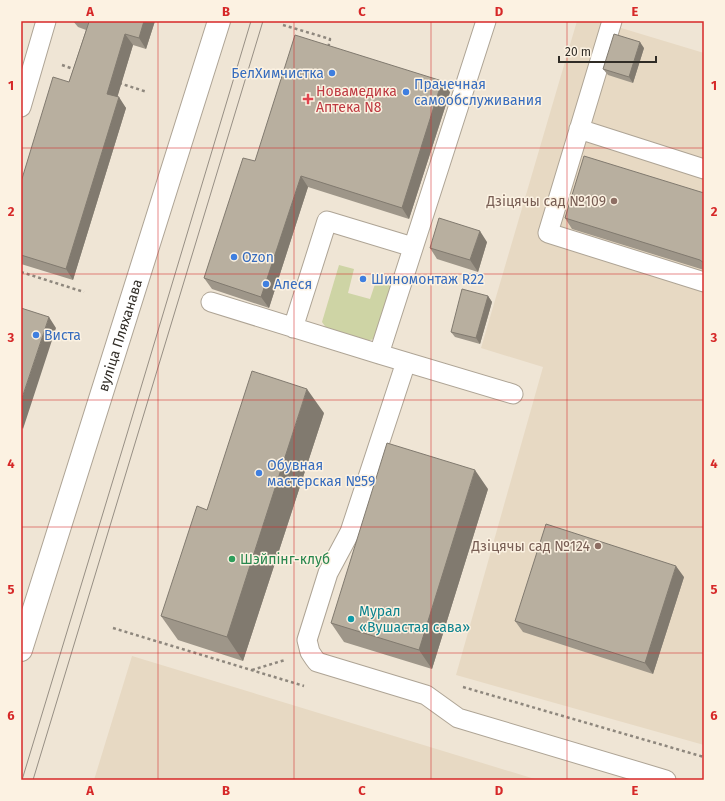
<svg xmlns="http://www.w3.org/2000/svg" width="725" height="801" font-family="'Fira Sans',sans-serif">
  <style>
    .built { fill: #e7d9c3 }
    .green { fill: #ced4a5 }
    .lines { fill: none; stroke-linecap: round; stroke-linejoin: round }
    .lane-casing { stroke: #aea495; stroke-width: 21 }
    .secondary-casing { stroke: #aea495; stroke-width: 24 }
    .path { stroke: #8e877d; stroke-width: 2.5; stroke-dasharray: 3 3; stroke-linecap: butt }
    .lane { stroke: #fff; stroke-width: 19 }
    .secondary { stroke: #fff; stroke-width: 22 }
    .tram { stroke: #978f84; stroke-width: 1 }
    .wall { fill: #9e9689 }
    .shaded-wall { fill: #817a6f }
    .building { fill: #b8af9f; stroke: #817a6f }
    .grid { fill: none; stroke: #d62828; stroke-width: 1; stroke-opacity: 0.55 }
    .shop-dot { fill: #3f7fe0; stroke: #fcf2e2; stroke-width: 1.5 }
    .health-dot { fill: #e0444e; stroke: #fcf2e2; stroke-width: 1.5 }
    .education-dot { fill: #8d6e63; stroke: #fcf2e2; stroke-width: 1.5 }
    .leisure-dot { fill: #2e9e5b; stroke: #fcf2e2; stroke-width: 1.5 }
    .culture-dot { fill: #0f9aa8; stroke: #fcf2e2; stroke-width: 1.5 }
    .labels { text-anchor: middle; stroke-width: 3; stroke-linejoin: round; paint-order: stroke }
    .shop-label { font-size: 14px; fill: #366cbe; stroke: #fcf2e2; text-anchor: start }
    .health-label { font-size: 14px; fill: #be3a42; stroke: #fcf2e2; text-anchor: start }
    .education-label { font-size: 14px; fill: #785e54; stroke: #fcf2e2; text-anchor: end }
    .street-label { font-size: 14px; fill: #302c26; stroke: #fcf2e2 }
    .leisure-label { font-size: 14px; fill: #27864d; stroke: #fcf2e2; text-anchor: start }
    .culture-label { font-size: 14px; fill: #0d838f; stroke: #fcf2e2; text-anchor: start }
    .neatline { fill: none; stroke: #d62828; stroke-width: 1.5 }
    .grid-label { font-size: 13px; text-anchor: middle; font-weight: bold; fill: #d62828 }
  </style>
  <rect width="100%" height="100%" fill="#efe5d5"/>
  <path class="built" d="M577,21H598L704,53V745L456,675L543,367L481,348Z
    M132,656L538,780H94Z"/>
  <path class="green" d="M339,265L354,269L348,293L370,299L377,278L395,283L375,339L364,341L327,329L322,322Z"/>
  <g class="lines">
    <defs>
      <path id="lane" d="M612,21L548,233L704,282
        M21,107L46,21
        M579,129L704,169
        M211,302L379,354L513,394
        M293,328L327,221L413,247
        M379,354L486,21
        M406,362L350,532L328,573L307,640L310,652L314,658L317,662L426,695L458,718L666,780"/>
      <g id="secondary">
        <path id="s1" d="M21,650L219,21"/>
      </g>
    </defs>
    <use href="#lane" class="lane-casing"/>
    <use href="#secondary" class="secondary-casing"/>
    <path class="path" d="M283,25L330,39L328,49
      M62,65L76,70
      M119,83L147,92
      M21,272L84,292
      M113,628L304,686
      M252,670L285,660
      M463,687L704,757"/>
    <use href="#lane" class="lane"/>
    <use href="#secondary" class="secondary"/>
    <path class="tram" d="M22,780L127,434L251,21
      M33,780L263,21"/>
  </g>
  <path class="wall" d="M73,21H155L146,49L133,45L117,97L126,108L73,280L21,264V182L69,82L86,30L78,27Z
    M644,48L633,83L608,75L603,69Z
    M450,92L409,219L308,187L269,308L212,289L204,278L255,161Z
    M704,193V270L572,229L565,218Z
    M487,242L478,272L437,259L430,248Z
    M488,296L492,302L480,344L455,337L451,332Z
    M324,413L243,661L178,640L161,616L207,510Z
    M488,489L432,669L344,642L331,623Z
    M684,577L653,674L523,632L515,621Z"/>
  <path class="shaded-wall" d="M144,21H155L146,49L139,38Z
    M125,34L133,45L115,105L107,94Z
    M640,42L644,48L633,83L629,77Z
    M442,81L450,92L409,219L402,208Z
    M119,97L126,108L73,280L66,269Z
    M301,176L308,187L269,308L261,297Z
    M480,231L487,242L478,272L470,260Z
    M488,296L492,302L480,344L476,338Z
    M49,317L56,328L23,429L21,426V401Z
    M307,389L324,413L243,661L227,637Z
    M475,470L488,489L432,669L419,650Z
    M676,566L684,577L653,674L645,663Z"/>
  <path class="building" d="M86,21H144L139,38L125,34L107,94L119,97L66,269L21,255V182L53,77L69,82L89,22Z
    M614,34L640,42L629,77L603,69Z
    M295,35L442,81L402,208L301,176L261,297L204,278L243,158L255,161Z
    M584,156L704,193V263L700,260L565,218Z
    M439,218L480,231L470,260L430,248Z
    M462,289L488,296L476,338L451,332Z
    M21,308L49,317L21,401Z
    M252,371L307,389L227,637L161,616L197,506L207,510Z
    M387,443L475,470L419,650L331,623Z
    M546,524L676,566L645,663L515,621Z"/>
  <path class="grid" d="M158,21V780M294,21V780M431,21V780M567,21V780M21,148H704M21,274H704M21,400H704M21,527H704M21,653H704"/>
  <g class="shop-dot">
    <circle cx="332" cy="73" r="4"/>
    <circle cx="406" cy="92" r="4"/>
    <circle cx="234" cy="257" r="4"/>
    <circle cx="363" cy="279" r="4"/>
    <circle cx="266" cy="284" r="4"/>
    <circle cx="36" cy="335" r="4"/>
    <circle cx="259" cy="473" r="4"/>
  </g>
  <path class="health-dot" d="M306 93h4v4h4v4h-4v4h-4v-4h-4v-4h4z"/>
  <g class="education-dot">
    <circle cx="614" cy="201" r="4"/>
    <circle cx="598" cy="546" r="4"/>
  </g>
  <circle class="leisure-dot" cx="232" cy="559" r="4"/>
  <circle class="culture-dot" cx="351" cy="619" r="4"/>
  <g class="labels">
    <g class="shop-label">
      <text x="324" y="78" text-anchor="end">БелХимчистка</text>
      <text x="414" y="89">Прачечная<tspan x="414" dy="16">самообслуживания</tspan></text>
      <text x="242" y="262">Ozon</text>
      <text x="371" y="284">Шиномонтаж R22</text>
      <text x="274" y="289">Алеся</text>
      <text x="44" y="340">Виста</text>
      <text x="267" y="470">Обувная<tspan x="267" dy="16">мастерская №59</tspan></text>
    </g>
    <g class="health-label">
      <text x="316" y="96">Новамедика<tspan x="316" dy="16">Аптека N8</tspan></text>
    </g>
    <g class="education-label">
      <text x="606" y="206">Дзіцячы сад №109</text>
      <text x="590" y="551">Дзіцячы сад №124</text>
    </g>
    <g class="street-label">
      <text dy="5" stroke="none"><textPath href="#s1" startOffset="330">вуліца Пляханава</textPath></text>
    </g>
    <g class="leisure-label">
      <text x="240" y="564">Шэйпінг-клуб</text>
    </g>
    <g class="culture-label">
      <text x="359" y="616">Мурал<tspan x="359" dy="16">«Вушастая сава»</tspan></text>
    </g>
  </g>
  <rect width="725" height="801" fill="none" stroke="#fcf2e2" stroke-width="44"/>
  <path d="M559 56v6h97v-6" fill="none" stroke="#302c26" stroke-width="2"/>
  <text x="565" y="56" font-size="12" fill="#302c26" stroke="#fcf2e2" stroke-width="3" paint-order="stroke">20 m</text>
  <rect x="22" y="22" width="681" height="757" class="neatline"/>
  <g class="grid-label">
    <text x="90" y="16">A</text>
    <text x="226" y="16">B</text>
    <text x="362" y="16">C</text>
    <text x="499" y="16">D</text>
    <text x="635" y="16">E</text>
    <text x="11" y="90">1</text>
    <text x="714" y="90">1</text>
    <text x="11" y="216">2</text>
    <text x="714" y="216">2</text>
    <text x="11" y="342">3</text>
    <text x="714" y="342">3</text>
    <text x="11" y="468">4</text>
    <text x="714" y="468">4</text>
    <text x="11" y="594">5</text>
    <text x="714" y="594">5</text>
    <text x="11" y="720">6</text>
    <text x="714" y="720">6</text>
    <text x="90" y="795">A</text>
    <text x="226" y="795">B</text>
    <text x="362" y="795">C</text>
    <text x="499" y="795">D</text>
    <text x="635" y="795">E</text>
  </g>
</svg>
